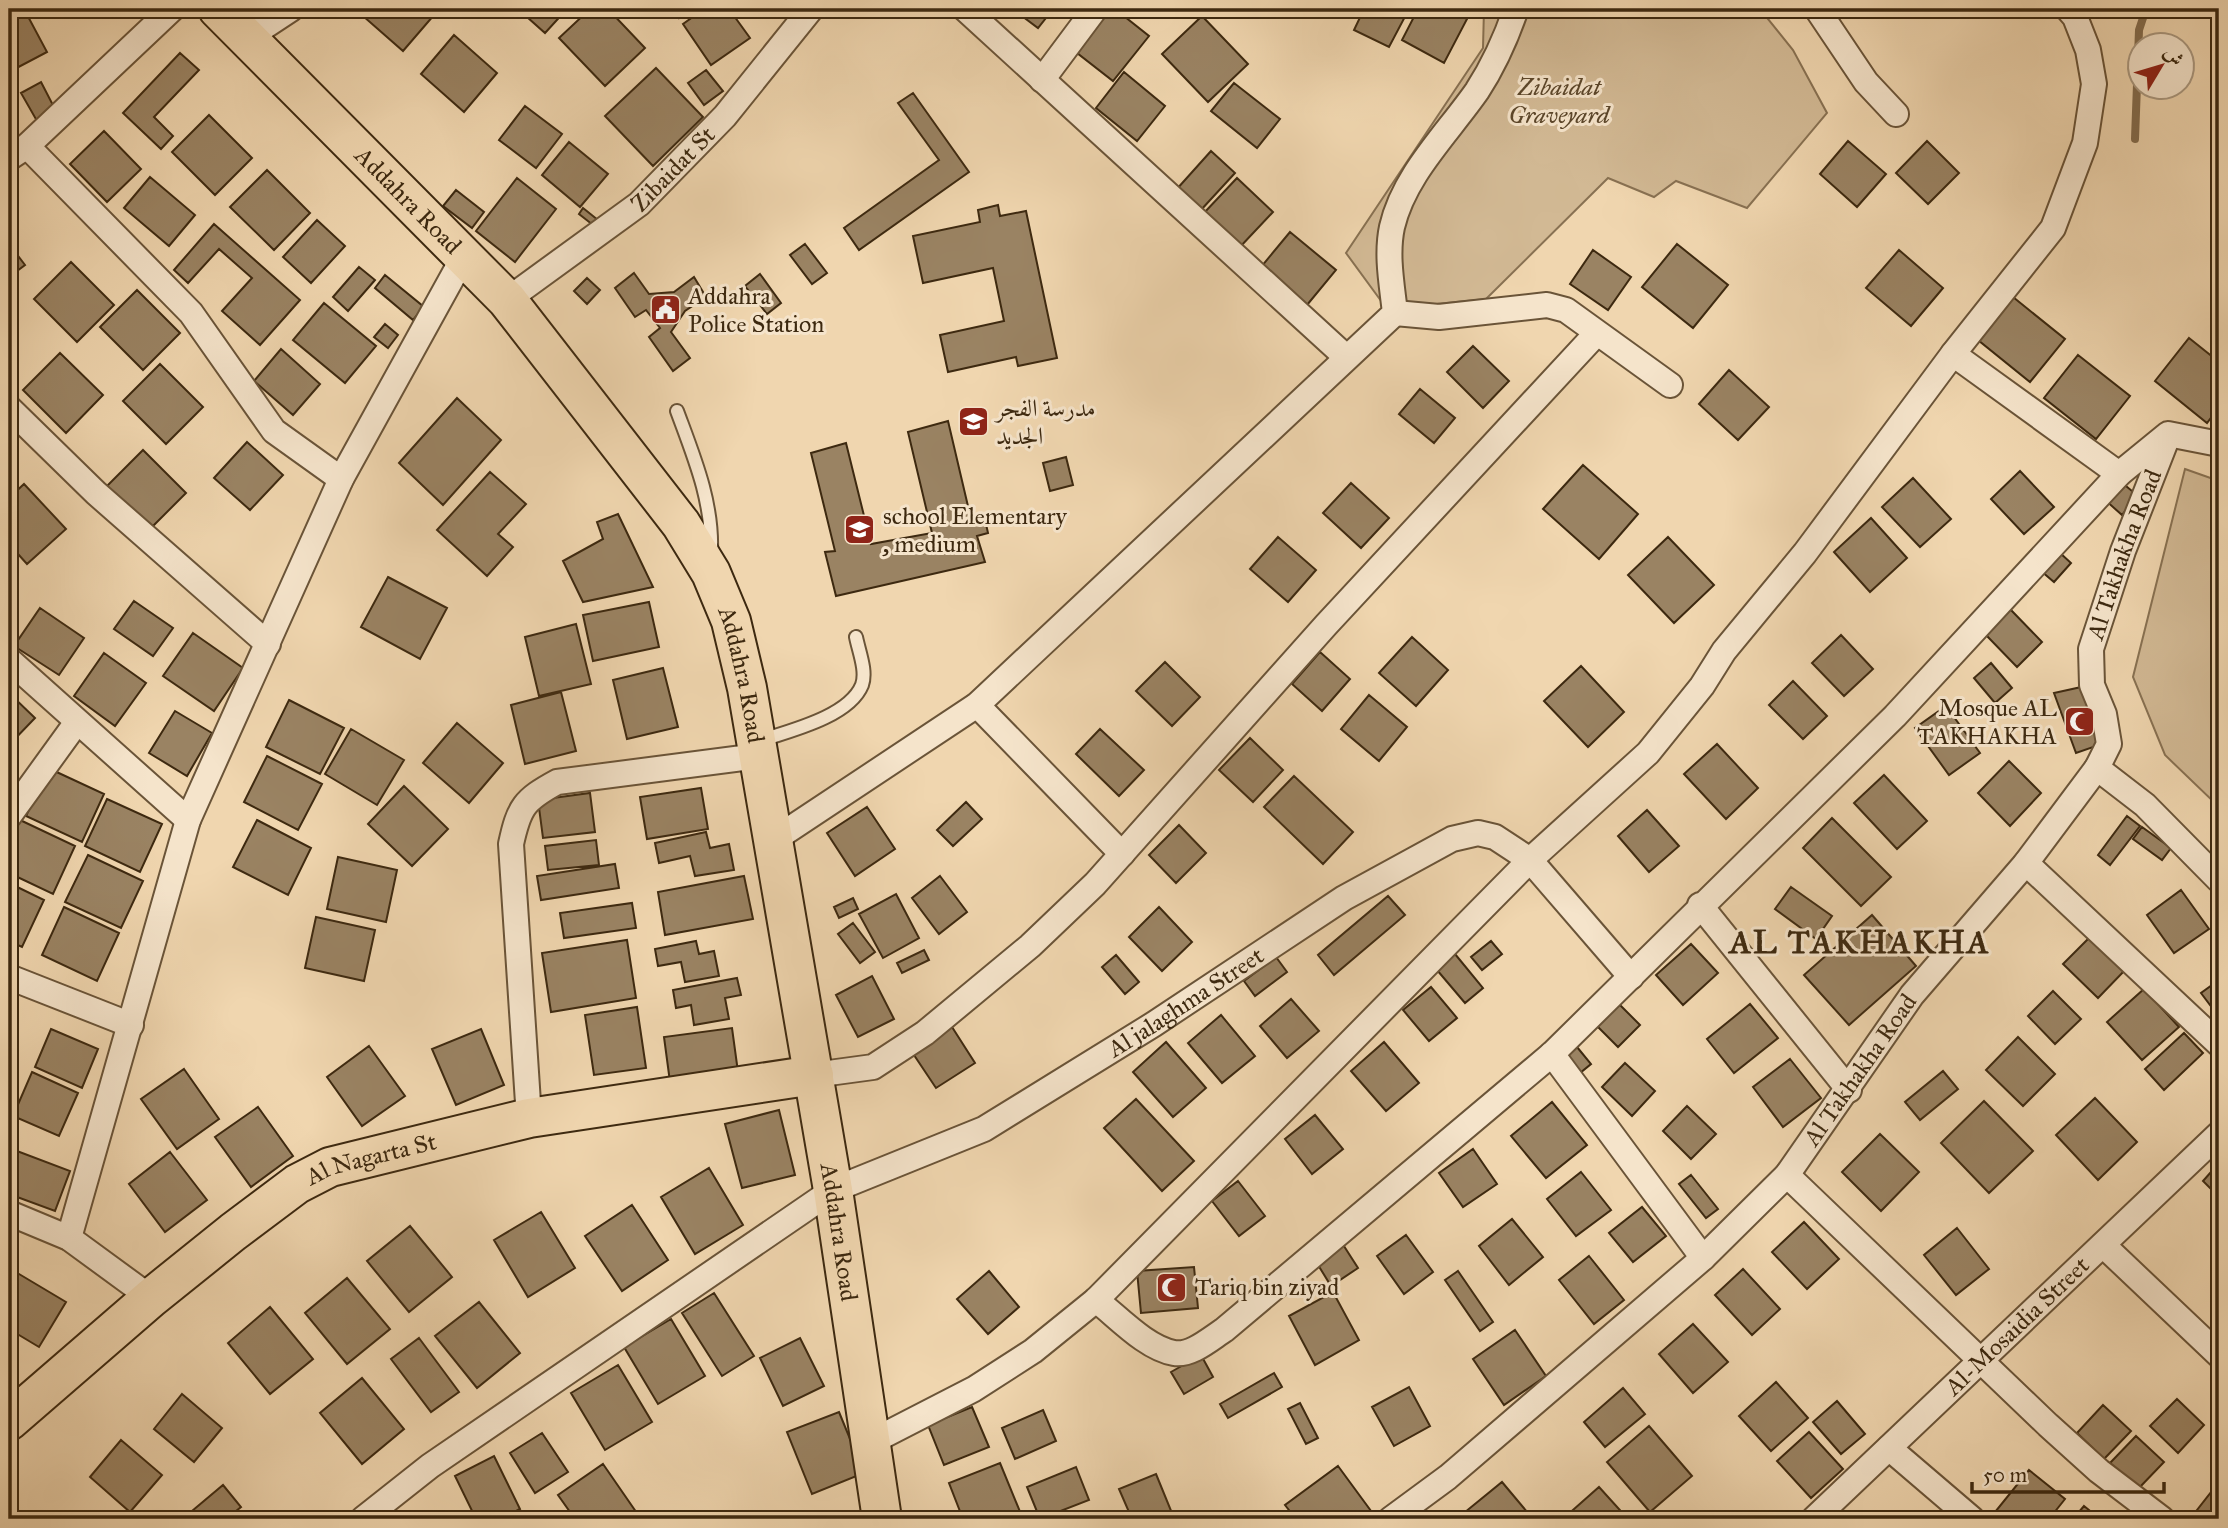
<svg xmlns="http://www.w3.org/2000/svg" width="2228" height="1528" font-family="'IM FELL Great Primer',Amiri,serif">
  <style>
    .green { fill: #d2b994; stroke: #887152; stroke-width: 2 }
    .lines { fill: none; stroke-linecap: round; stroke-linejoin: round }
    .stream { stroke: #846d4f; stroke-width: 8 }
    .building { fill: #9a8363; stroke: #3d2910; stroke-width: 2 }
    .service-casing { stroke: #6a5438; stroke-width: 16 }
    .minor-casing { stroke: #6a5438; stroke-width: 28 }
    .primary-casing { stroke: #3d2910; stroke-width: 42 }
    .service { stroke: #f5e4cb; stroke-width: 12 }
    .minor { stroke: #f5e4cb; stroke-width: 24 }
    .primary { stroke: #f0d6af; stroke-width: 38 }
    .labels { text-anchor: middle; stroke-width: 6; stroke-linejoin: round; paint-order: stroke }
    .park-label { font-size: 24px; font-style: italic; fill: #5b462a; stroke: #f5e4cb }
    .street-label { font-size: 24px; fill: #3d2910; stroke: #f5e4cb }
    .poi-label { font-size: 24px; fill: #3d2910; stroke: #f5e4cb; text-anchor: start }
    .district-label { font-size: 32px; font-weight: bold; letter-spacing: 2px; fill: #3d2910; stroke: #f5e4cb }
  </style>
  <rect width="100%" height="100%" fill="#f0d6af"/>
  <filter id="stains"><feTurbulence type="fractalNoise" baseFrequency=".00286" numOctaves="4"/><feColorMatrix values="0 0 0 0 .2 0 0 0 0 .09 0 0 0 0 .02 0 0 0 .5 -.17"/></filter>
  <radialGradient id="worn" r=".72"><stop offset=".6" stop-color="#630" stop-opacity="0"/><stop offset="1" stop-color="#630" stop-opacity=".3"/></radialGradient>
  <path class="green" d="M1484,9H1760L1793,50L1827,113L1747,208L1676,181L1654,197L1608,178L1486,299L1387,309L1346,253L1483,48Z
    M2185,469L2219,481V807L2165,755L2133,677Z"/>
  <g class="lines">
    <path class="stream" d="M2135,139L2139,30L2146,9"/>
  </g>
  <path class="building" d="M18,9H24L47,52L9,72V14Z
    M370,9H428L434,15L403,51L363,16Z
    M518,9H567L545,33Z
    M590,9H608L645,48L605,86L559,38Z
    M673,9H692L679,18Z
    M704,9H729L750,38L711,65L683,24Z
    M1021,9H1053L1038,28L1018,13Z
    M1105,9H1115L1149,36L1113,81L1072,49Z
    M1364,9L1408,11L1389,47L1354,30Z
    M1418,9H1447L1467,19L1444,63L1402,40Z
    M1202,16L1248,64L1208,102L1162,54Z
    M454,35L497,73L464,112L421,74Z
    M180,53L199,70L154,117L173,136L161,149L123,113Z
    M656,68L703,117L653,166L605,116Z
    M706,70L723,91L704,105L688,83Z
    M1124,72L1165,106L1137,141L1096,108Z
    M41,82L56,111L37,121L21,93Z
    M1234,83L1280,119L1257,148L1211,111Z
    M913,93L969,172L859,250L844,228L939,160L898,103Z
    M525,106L562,134L536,168L499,140Z
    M209,115L252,158L215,195L172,152Z
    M104,131L141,169L107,202L70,164Z
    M1848,141L1886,174L1857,207L1820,174Z
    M1927,141L1959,173L1928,204L1896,173Z
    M569,142L608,174L580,207L542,175Z
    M1211,151L1235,173L1200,211L1176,190Z
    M267,170L310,213L274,250L230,207Z
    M150,177L195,215L169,246L124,208Z
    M517,178L556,209L515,262L476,231Z
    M1237,178L1273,212L1239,248L1203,214Z
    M456,190L484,212L472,228L443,206Z
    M998,205L1000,216L1026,211L1057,358L1018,366L1016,357L948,372L940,335L1004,321L993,268L923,283L913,236L980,222L978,210Z
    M583,208L598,220L593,225L579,214Z
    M317,220L345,246L311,283L283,257Z
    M214,224L300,300L260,345L222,311L252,278L219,249L188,283L174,270Z
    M1290,232L1336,270L1307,305L1261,267Z
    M9,244L25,265L9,277Z
    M805,244L827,273L812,284L790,255Z
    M1677,244L1728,285L1693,328L1642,287Z
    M1593,250L1631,277L1608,310L1570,284Z
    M1899,250L1943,288L1911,326L1866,288Z
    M71,262L114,305L77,342L34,299Z
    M359,267L375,280L348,311L333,297Z
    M634,273L649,294L674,292L694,277L706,297L685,311L671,332L690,358L673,371L649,337L660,328L646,310L635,317L615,288Z
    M760,274L781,303L767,314L745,286Z
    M385,275L424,307L413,320L375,288Z
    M587,278L600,290L587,304L574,291Z
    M137,290L180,333L143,370L100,327Z
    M2013,297L2065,339L2030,382L1978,340Z
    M324,303L376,346L345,383L293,340Z
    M385,324L398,335L388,348L374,337Z
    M2189,338L2219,362V407L2207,423L2155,381Z
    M1473,346L1509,381L1483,408L1447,372Z
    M281,349L320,384L293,415L254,381Z
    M60,353L103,395L66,433L23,390Z
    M2078,355L2130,396L2096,439L2044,398Z
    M160,364L203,407L166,444L123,401Z
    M1729,370L1769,407L1738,440L1699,404Z
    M1420,389L1455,418L1434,443L1399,414Z
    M457,398L501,440L443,505L399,463Z
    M948,421L971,519L984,515L988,533L977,536L985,562L836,596L825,552L835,551L811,453L846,443L871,544L932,533L908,432Z
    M247,442L283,475L250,510L214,478Z
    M143,450L186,493L149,530L106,487Z
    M1066,457L1073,485L1050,491L1043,463Z
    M1583,465L1638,514L1599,559L1543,509Z
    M2020,471L2054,507L2024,534L1991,499Z
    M490,472L526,504L498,534L513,547L487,576L437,530Z
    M1913,478L1951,519L1920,547L1882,507Z
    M2120,481L2138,496L2122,515L2104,499Z
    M1351,483L1389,518L1361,548L1323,513Z
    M24,484L66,529L27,564L9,544V498Z
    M618,514L653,587L583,602L563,561L603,539L597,522Z
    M1871,518L1907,558L1870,592L1834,552Z
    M1278,537L1316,570L1288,602L1250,569Z
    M1668,537L1714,585L1674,623L1628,575Z
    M2059,552L2071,563L2054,582L2041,571Z
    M388,577L447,608L420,659L361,627Z
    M134,601L173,628L153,656L114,629Z
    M649,602L659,647L593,661L583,615Z
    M40,608L84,638L59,675L14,646Z
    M2010,609L2042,642L2017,667L1985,634Z
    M576,624L591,684L539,696L525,637Z
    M193,633L243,668L214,711L163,676Z
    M1841,635L1873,669L1844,696L1812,663Z
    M1412,637L1448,670L1416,706L1379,673Z
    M1320,652L1350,679L1322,711L1292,684Z
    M104,653L146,683L115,726L74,696Z
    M1165,662L1200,697L1172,726L1136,691Z
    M1991,663L2012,688L1995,703L1974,678Z
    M1581,666L1624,712L1588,747L1544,701Z
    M663,668L678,727L627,739L613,680Z
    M1793,681L1827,716L1803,739L1769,705Z
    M2086,686L2105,743L2076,753L2054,693Z
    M561,692L576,751L525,764L511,705Z
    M9,693L35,718L9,745Z
    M1369,695L1407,727L1379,761L1341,729Z
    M289,700L344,728L320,774L266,747Z
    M1946,706L1980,753L1949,775L1915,728Z
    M175,711L212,733L187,776L149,753Z
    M457,723L503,763L469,803L423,763Z
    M351,729L404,760L377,805L325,774Z
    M1100,729L1144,770L1119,796L1076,754Z
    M1250,738L1283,770L1253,802L1219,770Z
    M1717,744L1758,788L1726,819L1684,774Z
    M267,756L322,784L298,830L244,802Z
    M2009,761L2041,793L2010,826L1978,793Z
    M48,768L104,794L82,842L26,816Z
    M1884,775L1927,821L1897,849L1854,803Z
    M1294,776L1353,832L1323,864L1264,807Z
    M404,786L448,829L412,866L368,824Z
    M701,788L708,829L647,839L640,797Z
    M590,793L595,832L543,838L538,800Z
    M107,799L162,824L140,872L85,846Z
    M966,802L982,819L953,846L937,830Z
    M867,807L895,849L855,876L827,833Z
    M1647,810L1679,846L1649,872L1618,836Z
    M2127,816L2140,826L2110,865L2098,855Z
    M1832,818L1891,877L1861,906L1803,848Z
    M20,820L75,846L53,894L9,873V845Z
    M257,820L311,848L288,895L233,867Z
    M1179,825L1206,853L1176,883L1149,855Z
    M2142,827L2171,848L2162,860L2133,839Z
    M706,832L710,848L729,844L734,870L695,876L690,856L659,863L655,843Z
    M596,840L599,865L548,870L545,846Z
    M88,855L143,881L121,928L65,902Z
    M338,857L397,870L386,922L327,909Z
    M615,864L619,888L541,900L537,876Z
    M744,876L753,919L665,935L658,892Z
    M940,876L967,912L939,934L912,898Z
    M9,883L44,900L22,947L9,941Z
    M1791,887L1832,916L1816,939L1775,909Z
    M2181,890L2209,929L2174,953L2147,915Z
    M896,894L919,938L883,958L859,914Z
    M1388,896L1405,915L1334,975L1318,955Z
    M853,898L858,909L839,918L834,907Z
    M632,903L636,928L564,938L560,913Z
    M64,907L119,933L97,981L42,955Z
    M1159,907L1192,942L1162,971L1129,937Z
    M1872,915L1916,966L1849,1025L1804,975Z
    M316,917L375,930L364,981L305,968Z
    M853,923L875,952L860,963L838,934Z
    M2093,934L2127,968L2098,998L2063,964Z
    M627,940L636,998L551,1012L542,953Z
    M696,941L699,954L714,951L719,976L685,982L681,962L658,966L655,949Z
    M1491,941L1502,954L1482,970L1471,957Z
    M1691,944L1718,973L1683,1005L1656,975Z
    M924,950L929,960L902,973L897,963Z
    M1455,954L1483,988L1465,1003L1437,970Z
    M1116,955L1139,982L1125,994L1102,967Z
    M1276,957L1287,972L1255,996L1244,981Z
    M872,976L894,1019L858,1037L836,995Z
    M737,978L741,995L725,998L729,1019L694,1025L691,1005L676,1008L673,990Z
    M2219,980V1017L2201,993Z
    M1431,987L1457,1018L1429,1041L1403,1010Z
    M2144,989L2179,1027L2142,1060L2107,1022Z
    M2053,991L2081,1019L2055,1044L2028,1016Z
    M1291,999L1319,1031L1287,1058L1260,1026Z
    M1619,1004L1640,1025L1618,1047L1597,1026Z
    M1750,1004L1778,1038L1734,1073L1707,1039Z
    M637,1007L646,1068L594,1075L585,1015Z
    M1221,1015L1255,1056L1222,1083L1188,1043Z
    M952,1027L975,1063L936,1088L912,1052Z
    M732,1028L738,1072L670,1082L664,1037Z
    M51,1029L98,1049L82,1088L35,1067Z
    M481,1029L504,1085L456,1105L432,1049Z
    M2184,1033L2203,1053L2164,1090L2145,1069Z
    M2018,1037L2055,1074L2023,1106L1986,1070Z
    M1166,1042L1206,1088L1173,1117L1133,1072Z
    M1384,1042L1419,1083L1386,1111L1351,1071Z
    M369,1046L405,1096L362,1126L327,1077Z
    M1577,1047L1591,1064L1580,1073L1566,1056Z
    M1790,1059L1821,1098L1783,1127L1753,1087Z
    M1625,1063L1655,1091L1632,1116L1602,1087Z
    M184,1069L219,1119L177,1149L141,1099Z
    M1943,1071L1958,1089L1920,1120L1905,1102Z
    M32,1072L78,1093L59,1136L13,1116Z
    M2095,1098L2137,1142L2098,1180L2056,1135Z
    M1136,1099L1194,1161L1162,1191L1104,1128Z
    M1984,1101L2033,1151L1989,1193L1941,1143Z
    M1552,1102L1587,1145L1546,1178L1511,1136Z
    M1687,1106L1716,1134L1691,1159L1663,1131Z
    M258,1107L293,1156L251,1187L215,1137Z
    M779,1110L795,1175L742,1188L725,1124Z
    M1315,1115L1343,1149L1312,1174L1285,1139Z
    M1880,1134L1919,1172L1881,1211L1842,1172Z
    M9,1148L70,1171L55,1211L9,1194Z
    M1473,1149L1497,1184L1463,1207L1439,1173Z
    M170,1152L207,1200L165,1232L129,1184Z
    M2219,1163V1197L2203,1181Z
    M709,1168L743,1225L695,1254L661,1197Z
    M1581,1172L1611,1210L1576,1236L1547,1199Z
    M1691,1175L1718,1209L1706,1218L1679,1184Z
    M1238,1181L1265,1216L1239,1236L1212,1201Z
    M632,1205L668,1260L622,1291L585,1236Z
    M1642,1207L1666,1236L1633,1262L1609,1233Z
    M541,1212L575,1268L528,1297L494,1240Z
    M1512,1219L1543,1257L1509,1285L1479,1246Z
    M1804,1222L1839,1259L1807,1289L1772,1252Z
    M410,1226L452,1277L409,1312L367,1261Z
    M1957,1228L1989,1269L1956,1295L1924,1255Z
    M1406,1235L1433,1272L1404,1294L1377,1256Z
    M1342,1243L1358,1268L1331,1286L1315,1260Z
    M1589,1256L1624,1300L1594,1324L1559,1280Z
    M1194,1267L1198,1308L1141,1313L1137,1271Z
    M1743,1269L1780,1309L1752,1335L1715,1295Z
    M14,1271L66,1302L39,1347L9,1329V1279Z
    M989,1271L1019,1307L988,1334L957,1299Z
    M1458,1271L1493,1322L1480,1331L1445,1280Z
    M347,1278L390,1329L347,1364L305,1313Z
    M1333,1292L1359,1340L1315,1365L1289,1316Z
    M714,1293L754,1356L722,1376L682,1313Z
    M479,1302L520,1353L477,1388L435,1336Z
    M270,1307L313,1359L270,1394L228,1343Z
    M671,1319L705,1376L658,1404L624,1347Z
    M1693,1324L1728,1362L1693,1393L1659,1354Z
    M1515,1330L1546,1376L1504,1405L1473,1359Z
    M419,1338L459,1392L431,1412L391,1359Z
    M800,1338L824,1386L783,1406L760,1358Z
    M1201,1355L1213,1377L1184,1394L1171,1372Z
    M618,1365L652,1422L605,1450L571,1393Z
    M1274,1373L1282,1387L1228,1418L1220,1404Z
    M362,1378L404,1429L362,1464L320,1413Z
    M1776,1382L1808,1418L1771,1451L1739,1416Z
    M1409,1387L1430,1426L1394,1446L1372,1407Z
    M1623,1388L1645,1414L1605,1447L1584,1422Z
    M182,1394L222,1428L194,1462L154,1429Z
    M2177,1399L2204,1425L2178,1453L2150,1426Z
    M1837,1401L1865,1434L1841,1454L1813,1422Z
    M1300,1403L1318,1438L1306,1444L1288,1409Z
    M2103,1405L2131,1431L2104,1459L2077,1433Z
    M972,1407L989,1447L944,1465L928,1425Z
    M1043,1410L1056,1441L1015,1459L1002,1428Z
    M839,1412L864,1473L812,1494L787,1432Z
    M1649,1426L1692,1476L1650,1512L1607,1462Z
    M1809,1432L1843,1469L1811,1498L1777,1461Z
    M542,1433L568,1472L535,1493L510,1453Z
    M2136,1436L2164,1462L2138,1489L2110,1463Z
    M121,1440L162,1475L130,1512L90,1477Z
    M494,1456L520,1509L500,1519H476L455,1476Z
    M1000,1463L1023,1519H963L949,1483Z
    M603,1464L641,1519H575L558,1495Z
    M1338,1466L1371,1511L1359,1519H1296L1285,1505Z
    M1076,1467L1089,1500L1040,1519L1027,1487Z
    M2029,1470L2065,1499L2049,1519H1994L1991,1517Z
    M1156,1474L1174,1518L1132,1519L1119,1489Z
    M1502,1482L1533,1519H1461L1459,1517Z
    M2219,1482V1519H2190Z
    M223,1485L241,1507L226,1519H189L186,1516Z
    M1599,1487L1628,1519H1567L1565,1517Z
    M10,1506L21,1519H9Z
    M2084,1506L2100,1519H2073Z
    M395,1510L402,1519H384Z
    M1265,1512L1269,1519H1252Z"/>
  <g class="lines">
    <defs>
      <path id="service" d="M677,411C694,457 713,502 711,552
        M759,741C789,731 849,717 862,685C867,671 859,652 856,637"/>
      <g id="minor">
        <path d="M965,9L1346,357"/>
        <path d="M1817,9L1866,82L1896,114"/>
        <path d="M247,38L291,9"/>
        <path d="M1042,80L1095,9"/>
        <path d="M27,146L191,313L274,431L341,479"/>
        <path d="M9,158L27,146L172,9"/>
        <path id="s1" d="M507,300L639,204L725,116L811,9"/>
        <path d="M1395,313L1439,317L1547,305L1566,310L1670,385"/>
        <path d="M1953,354L2119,474"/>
        <path d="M9,408L96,493L268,644"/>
        <path d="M9,660L188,820"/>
        <path d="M977,705L1122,854"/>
        <path d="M2097,768L2145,805L2219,880"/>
        <path d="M9,816L77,722"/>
        <path d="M772,841L977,705L1395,313C1392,285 1386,255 1392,227C1404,175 1447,134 1477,91C1494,65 1506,38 1516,9"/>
        <path d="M2026,863L2219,1044"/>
        <path d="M1700,905L1849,1090"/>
        <path d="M9,977L131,1025"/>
        <path d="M1552,1054L1703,1258"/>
        <path d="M814,1075L873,1067L925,1033L1030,946L1095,884L1326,625L1596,334"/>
        <path d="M529,1118L511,844C519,807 524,800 557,782L758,756"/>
        <path d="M1787,1175L2048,1425L2099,1471L2162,1519"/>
        <path d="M9,1213L69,1238L151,1298"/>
        <path d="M69,1238L188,820L341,479L463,258"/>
        <path d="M2103,1245L2219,1355"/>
        <path d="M1096,1300C1118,1317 1146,1348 1174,1353C1191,1356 1210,1339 1224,1330L1552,1054L1895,716L2119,474L2168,434L2219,444"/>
        <path d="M871,1442L974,1389L1033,1351L1096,1300L1530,860L1648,753L1702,686L1724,651L1805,553L1953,354L2053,228L2085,143L2094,84L2088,50L2075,17L2068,9"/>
        <path d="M1889,1448L1972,1519"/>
        <path id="s2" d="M363,1519L430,1466L833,1190L984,1129L1154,1024L1344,898L1452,839L1478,833L1495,837L1530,860L1631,977"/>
        <path id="s3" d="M1391,1519L1448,1477L1703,1258L1787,1175L1912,995L2026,863L2097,768L2109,744L2104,714L2092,685L2091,649L2123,551L2168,436"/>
        <path id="s4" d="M1814,1519L2219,1134"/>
      </g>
      <g id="primary">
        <path id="s5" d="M218,9L507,300L681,524L711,573L731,621L747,688L833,1190L882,1519"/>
        <path id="s6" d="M9,1421L151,1298L233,1232L297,1184L330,1167L529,1118L814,1075"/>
      </g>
    </defs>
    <use href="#service" class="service-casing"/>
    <use href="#minor" class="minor-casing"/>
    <use href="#primary" class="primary-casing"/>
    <use href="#service" class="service"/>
    <use href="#minor" class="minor"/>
    <use href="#primary" class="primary"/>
  </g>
  <defs>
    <symbol id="civic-square" viewBox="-11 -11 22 22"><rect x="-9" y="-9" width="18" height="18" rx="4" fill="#8f2418" stroke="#f5e4cb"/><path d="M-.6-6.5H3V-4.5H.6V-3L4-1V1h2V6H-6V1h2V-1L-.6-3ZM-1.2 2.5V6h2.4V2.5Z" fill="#fff"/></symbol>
    <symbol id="school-square" viewBox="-11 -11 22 22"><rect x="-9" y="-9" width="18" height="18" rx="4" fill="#8f2418" stroke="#f5e4cb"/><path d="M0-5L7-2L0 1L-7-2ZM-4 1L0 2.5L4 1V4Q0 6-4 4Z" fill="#fff"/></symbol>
    <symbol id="mosque-square" viewBox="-11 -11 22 22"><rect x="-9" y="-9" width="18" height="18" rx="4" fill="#8f2418" stroke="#f5e4cb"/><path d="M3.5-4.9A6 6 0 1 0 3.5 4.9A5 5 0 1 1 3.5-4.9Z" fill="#fff"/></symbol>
  </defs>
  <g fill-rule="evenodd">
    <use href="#civic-square" x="648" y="292" width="35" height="35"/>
    <use href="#school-square" x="956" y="404" width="35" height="35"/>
    <use href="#school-square" x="842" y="512" width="35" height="35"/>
    <use href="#mosque-square" x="2062" y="704" width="35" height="35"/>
    <use href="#mosque-square" x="1154" y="1270" width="35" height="35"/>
  </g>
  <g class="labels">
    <g class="park-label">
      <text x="1559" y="95">Zibaidat<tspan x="1559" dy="28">Graveyard</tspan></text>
    </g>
    <g class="street-label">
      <text dy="8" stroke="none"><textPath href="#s1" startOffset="212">Zibaidat St</textPath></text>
      <text dy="8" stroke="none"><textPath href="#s5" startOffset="270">Addahra Road</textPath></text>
      <text dy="8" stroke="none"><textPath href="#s3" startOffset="1262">Al Takhakha Road</textPath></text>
      <text dy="8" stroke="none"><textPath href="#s5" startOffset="858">Addahra Road</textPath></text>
      <text dy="8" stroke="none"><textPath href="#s2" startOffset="975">Al jalaghma Street</textPath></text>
      <text dy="8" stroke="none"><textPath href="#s3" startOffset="653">Al Takhakha Road</textPath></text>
      <text dy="8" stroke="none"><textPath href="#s6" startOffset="452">Al Nagarta St</textPath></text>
      <text dy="8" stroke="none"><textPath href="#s5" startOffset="1424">Addahra Road</textPath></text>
      <text dy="8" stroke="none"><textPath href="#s4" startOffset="280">Al-Mosaidia Street</textPath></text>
    </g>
    <g class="poi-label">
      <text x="688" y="304">Addahra<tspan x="688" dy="28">Police Station</tspan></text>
      <text x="996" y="416">مدرسة الفجر<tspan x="996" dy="28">الجديد</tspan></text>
      <text x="883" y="524">school Elementary<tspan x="883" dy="28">, medium</tspan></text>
      <text x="2057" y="716" text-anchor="end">Mosque AL<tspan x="2057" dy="28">TAKHAKHA</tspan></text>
      <text x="1195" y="1295">Tariq bin ziyad</text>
    </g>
    <g class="district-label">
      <text x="1860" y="953">AL TAKHAKHA</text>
    </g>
  </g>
  <rect width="2228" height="1528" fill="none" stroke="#f0d6af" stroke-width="35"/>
  <rect x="10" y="10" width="2207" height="1507" fill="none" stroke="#3d2910" stroke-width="3.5"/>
  <rect x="18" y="18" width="2193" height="1493" fill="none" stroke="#3d2910" stroke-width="2"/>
  <g transform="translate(2161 66) rotate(52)"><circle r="33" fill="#f5e4cb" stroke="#ab9980" stroke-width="2"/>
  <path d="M0-5L12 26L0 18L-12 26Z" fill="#8f2418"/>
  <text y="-10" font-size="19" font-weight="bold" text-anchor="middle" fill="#3d2910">ش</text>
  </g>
  <path d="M1972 1482v10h192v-10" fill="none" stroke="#3d2910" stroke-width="3.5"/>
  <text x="1983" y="1482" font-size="21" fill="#3d2910" stroke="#f5e4cb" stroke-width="5" paint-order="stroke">50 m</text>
  <rect width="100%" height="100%" filter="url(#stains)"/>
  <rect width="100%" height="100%" fill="url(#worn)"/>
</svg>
